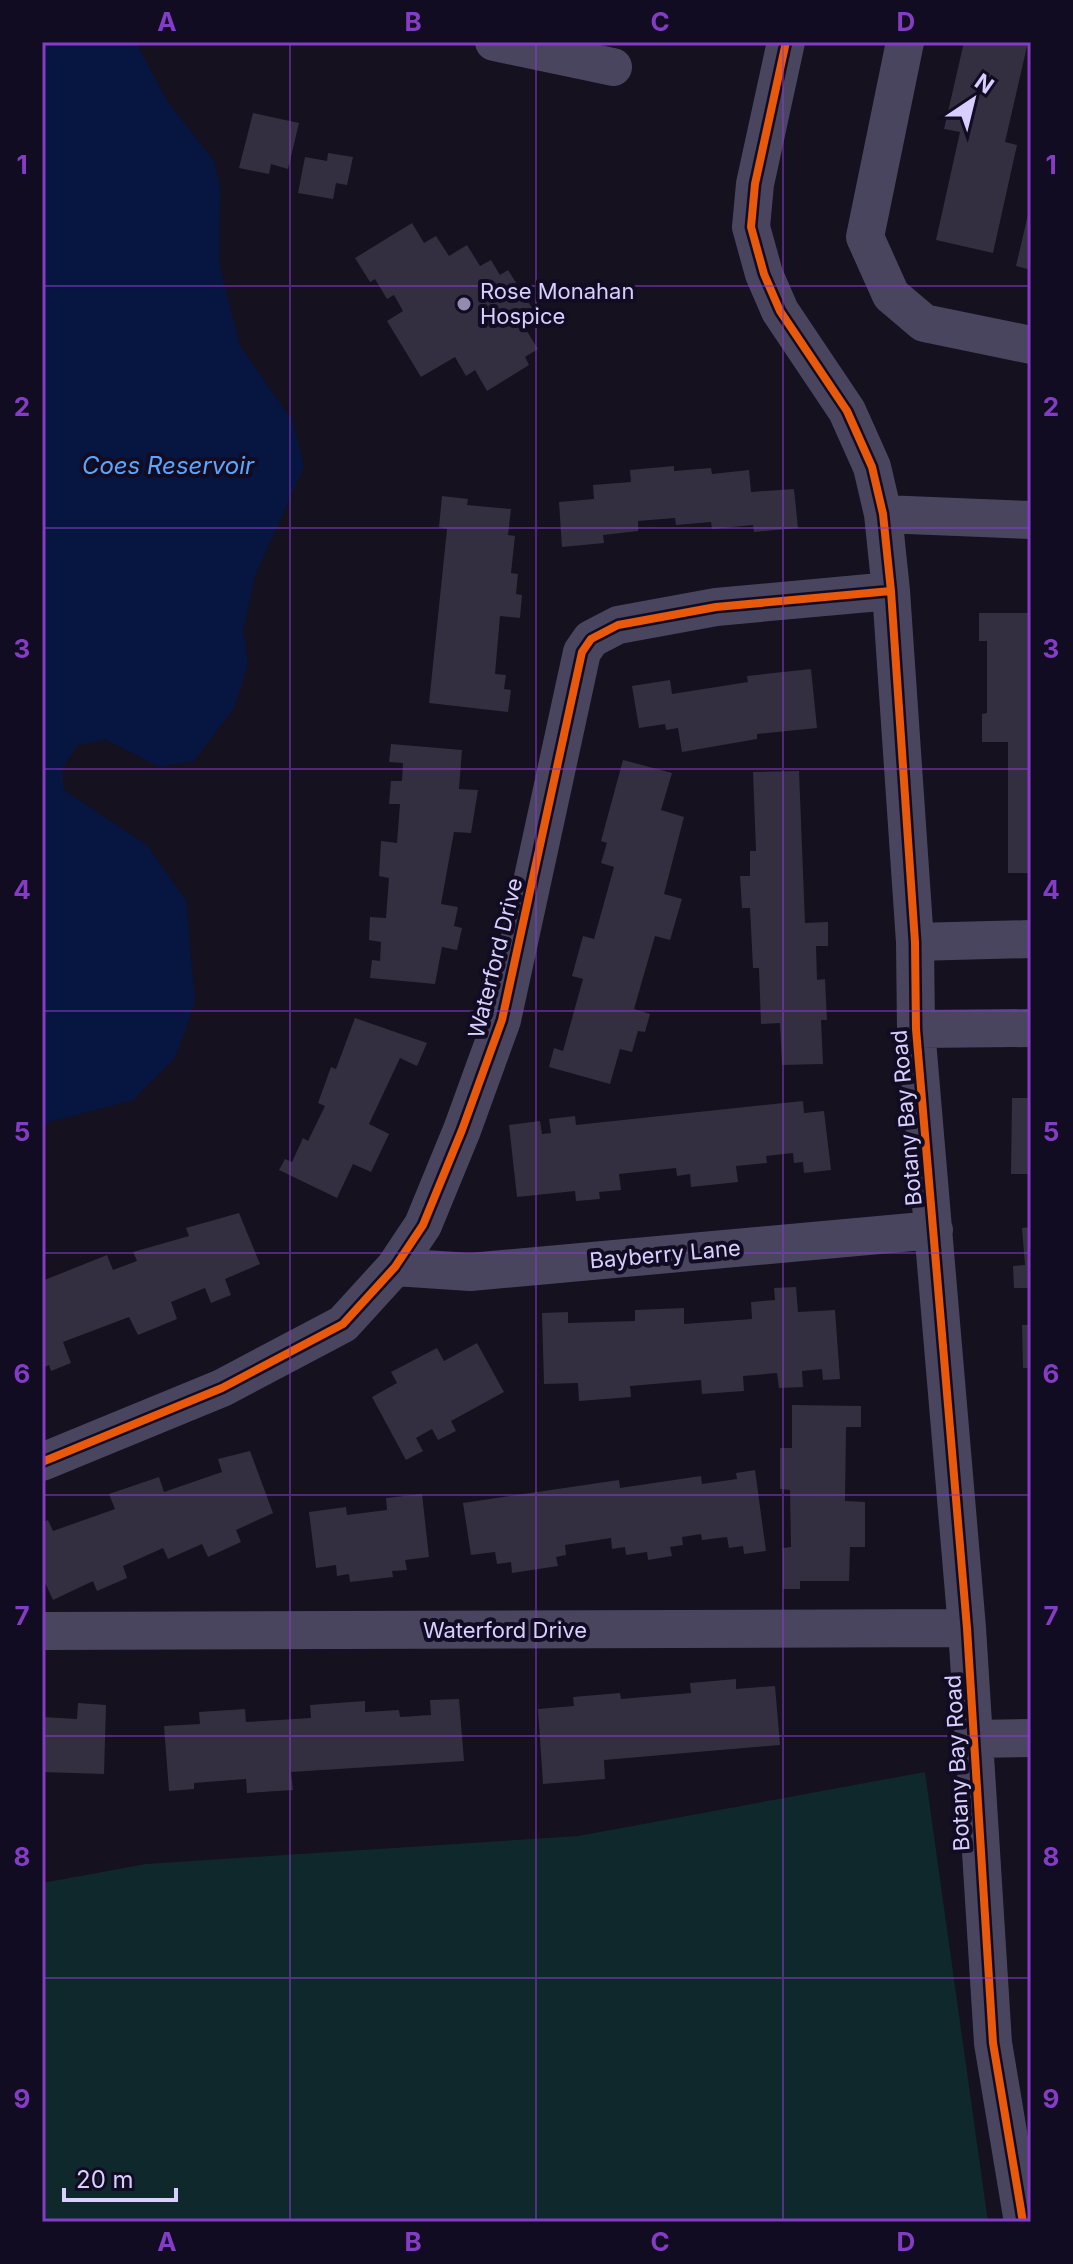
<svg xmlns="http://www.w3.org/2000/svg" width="1073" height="2264" font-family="Inter,sans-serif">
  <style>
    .green { fill: #0f282c }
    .water { fill: #061640 }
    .building { fill: #332f40 }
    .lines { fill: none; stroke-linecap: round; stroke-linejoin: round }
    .minor { stroke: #49455f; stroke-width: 38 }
    .cycleway-casing { stroke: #120c23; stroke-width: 13 }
    .cycleway { stroke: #e8590c; stroke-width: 8 }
    .grid { fill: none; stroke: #843cc5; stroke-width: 2; stroke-opacity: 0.55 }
    .poi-dot { fill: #948cb0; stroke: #120c23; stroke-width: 3 }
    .labels { text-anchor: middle; stroke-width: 8; stroke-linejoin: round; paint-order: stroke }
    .poi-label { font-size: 22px; fill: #d8ceff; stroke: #120c23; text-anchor: start }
    .street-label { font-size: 22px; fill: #d8ceff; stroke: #120c23 }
    .water-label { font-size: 24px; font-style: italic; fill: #5ca5ff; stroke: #120c23 }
    .neatline { fill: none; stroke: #843cc5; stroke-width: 3 }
    .grid-label { font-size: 26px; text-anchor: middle; font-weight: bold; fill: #843cc5 }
  </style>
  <rect width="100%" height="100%" fill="#15111e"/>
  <path class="green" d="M925,1772L988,2222H42V1883L146,1864L578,1836Z"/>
  <path class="water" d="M42,42H136L167,101L214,161L220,189L219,264L240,346L292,420L304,467L255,576L243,630L248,664L234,708L194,761L159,767L106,740L78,745L62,768L64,790L148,846L186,901L195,1002L175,1058L133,1100L42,1124Z"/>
  <path class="building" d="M964,42H1028L1005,142L1017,145L993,253L936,240L960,132L944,129Z
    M253,113L299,123L288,169L271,164L269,174L239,168Z
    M328,153L353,157L347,185L336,183L333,199L298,193L305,157L327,161Z
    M1030,206H1031V270L1016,266Z
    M412,223L424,243L436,236L449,256L467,245L480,266L491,260L500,275L508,270L532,308L518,317L538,349L525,357L529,365L487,391L475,370L466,376L455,357L421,377L387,321L403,311L394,295L387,299L375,279L370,282L355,258Z
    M674,466V471L711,468L712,474L749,470L751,492L794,489L798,528L754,532L753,525L712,529L711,522L676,525L675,518L638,521V531L603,535L604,543L562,547L559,502L594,499L593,485L631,482L630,470Z
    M442,496L468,499L467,505L511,509L508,535L515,536L511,573L518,574L516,594L522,595L520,618L500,616L495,674L506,675L504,689L511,690L508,712L429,703L447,529L439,527Z
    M979,613H1031V873H1008V742H982V714L987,713V641H979Z
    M811,669L817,728L757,734V739L682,752L678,728L666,730L665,724L639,728L632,686L670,680L672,694L748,682L747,676Z
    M391,744L462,750L459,789L478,790L471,833L454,832L441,904L458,907L454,926L462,928L457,950L442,947L435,984L370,978L372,960L380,961L381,942L369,940L370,917L386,918L389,878L379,876L381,841L397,843L400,804H389L391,781H402L403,763L389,762Z
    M623,760L672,773L661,810L684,817L664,894L682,899L670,940L655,936L634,1009L650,1014L645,1032L638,1031L632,1052L620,1049L610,1084L549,1067L554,1048L563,1051L583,979L572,976L583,936L594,939L614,867L601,863L607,843L601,841Z
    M799,771L805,923L828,922V946H816L817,980L825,979L827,1020H821L823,1064L782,1065L780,1023L761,1024L759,968H753L750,908H742L740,876H750V851H756L753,772Z
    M355,1018L427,1043L417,1066L400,1058L369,1124L389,1134L371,1172L353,1164L337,1198L279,1170L285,1159L292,1162L303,1138L308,1141L325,1106L318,1103L331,1067L336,1069Z
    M1012,1098H1031V1174H1011Z
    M803,1101L804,1113L824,1111L831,1170L804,1173L803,1162L794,1163L793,1153L766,1156L767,1163L736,1166L738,1182L691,1187L690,1174L677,1176L676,1168L619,1174L621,1190L599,1192L600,1199L576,1201L575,1191L517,1197L509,1125L540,1121L542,1134L551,1133L549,1119L575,1116L576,1125Z
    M239,1213L260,1264L225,1279L231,1295L211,1303L205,1288L171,1302L177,1319L138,1335L129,1317L63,1342L71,1363L51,1371L49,1365L42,1368V1281L107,1255L113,1270L137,1261L133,1252L189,1236L186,1228Z
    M1031,1227V1288H1014L1013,1266L1025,1265L1022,1228Z
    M796,1287L798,1312L835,1310L840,1379L823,1380L822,1369L802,1371L803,1387L779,1388L777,1373L743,1376L744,1391L702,1394L701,1380L630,1386L631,1397L579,1401L578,1383L544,1384L542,1313L568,1312V1323L635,1321V1310L684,1308V1324L752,1319L751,1302L775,1300L774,1288Z
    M1022,1325H1031V1368H1023Z
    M477,1343L504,1392L451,1421L456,1431L438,1440L432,1429L416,1438L423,1451L406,1460L372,1397L397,1383L391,1372L437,1348L444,1361Z
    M792,1405L861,1406V1427H846L845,1501L865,1502V1547H850L849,1581H800V1589H783V1548L791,1547L790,1490L780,1489V1448H792Z
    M250,1451L273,1513L236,1530L241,1542L208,1557L202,1544L168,1559L163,1548L123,1566L127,1578L97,1591L93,1581L53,1600L42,1576V1523L48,1520L53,1531L115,1509L109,1494L159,1477L164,1492L222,1472L218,1459Z
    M755,1470L766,1551L744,1554L743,1546L729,1548L727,1537L702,1540L701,1534L682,1537L683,1545L670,1547L672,1556L648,1560L647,1552L626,1555L625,1547L612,1549L611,1538L565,1545L566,1555L556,1557L558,1566L512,1573L511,1562L497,1564L495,1552L471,1555L463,1503L619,1480L620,1488L701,1476L702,1484L737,1479L736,1473Z
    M422,1494L429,1557L405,1560L407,1570L392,1571L393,1577L350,1582L349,1574L337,1576L336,1565L316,1568L309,1512L346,1507L347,1515L387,1510L386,1498Z
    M736,1679V1689L775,1686L780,1745L604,1760L605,1779L543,1784L538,1709L574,1706L573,1697L620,1693L621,1699L691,1693L690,1683Z
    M459,1699L464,1761L291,1772L293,1790L247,1793L246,1779L194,1783V1789L169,1791L164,1726L200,1724L199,1712L245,1709L246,1722L311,1718L310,1705L365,1701V1712L399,1710L400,1717L431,1715L430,1700Z
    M78,1703L106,1705L104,1774L42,1772V1717L77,1719Z"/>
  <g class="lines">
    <path class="minor" d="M494,42L613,67
      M786,42L755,184L751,227L764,274L780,311L847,411L872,467L883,514L891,591L915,942L916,1029L967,1628L993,2043L1023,2222
      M905,42L865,237L891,295L924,323L1031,345
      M883,514L1031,520
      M915,942L1031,939
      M916,1029L1031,1028
      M395,1267L470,1272L934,1230
      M42,1462L222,1388L343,1324L395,1267L423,1225L462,1130L502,1020L582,652L591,639L618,625L716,607L891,591
      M42,1631L967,1628
      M972,1739L1031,1738"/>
    <defs>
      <path id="cycleway" d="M786,42L755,184L751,227L764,274L780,311L847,411L872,467L883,514L891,591L915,942L916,1029L967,1628L993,2043L1023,2222
        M42,1462L222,1388L343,1324L395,1267L423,1225L462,1130L502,1020L582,652L591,639L618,625L716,607L891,591"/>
    </defs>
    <use href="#cycleway" class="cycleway-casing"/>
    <use href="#cycleway" class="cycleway"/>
  </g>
  <path class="grid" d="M290,42V2222M536,42V2222M783,42V2222M42,286H1031M42,528H1031M42,769H1031M42,1011H1031M42,1253H1031M42,1495H1031M42,1736H1031M42,1978H1031"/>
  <circle class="poi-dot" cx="464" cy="304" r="8"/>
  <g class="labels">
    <g class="poi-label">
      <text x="480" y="299">Rose Monahan<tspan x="480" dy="25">Hospice</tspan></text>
    </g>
    <g class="street-label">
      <text transform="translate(495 958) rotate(-76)" y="8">Waterford Drive</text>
      <text transform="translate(906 1118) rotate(-95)" y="8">Botany Bay Road</text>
      <text transform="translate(665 1254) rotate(-5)" y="8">Bayberry Lane</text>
      <text x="505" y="1638">Waterford Drive</text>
      <text transform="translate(957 1763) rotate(-93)" y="8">Botany Bay Road</text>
    </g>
    <g class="water-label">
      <text x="168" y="474">Coes Reservoir</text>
    </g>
  </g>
  <rect width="1073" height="2264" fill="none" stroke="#120c23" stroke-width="88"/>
  <g transform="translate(973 100) rotate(35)" stroke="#120c23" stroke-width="6" paint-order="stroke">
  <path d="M0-6L14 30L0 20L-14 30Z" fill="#d8ceff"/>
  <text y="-12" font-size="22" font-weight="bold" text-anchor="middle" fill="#d8ceff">N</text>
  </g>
  <path d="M64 2188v12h112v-12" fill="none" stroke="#d8ceff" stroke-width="4"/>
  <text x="76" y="2188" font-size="24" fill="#d8ceff" stroke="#120c23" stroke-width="6" paint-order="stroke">20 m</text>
  <rect x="44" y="44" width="985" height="2176" class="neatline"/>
  <g class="grid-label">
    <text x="167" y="31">A</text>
    <text x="413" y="31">B</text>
    <text x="660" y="31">C</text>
    <text x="906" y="31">D</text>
    <text x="22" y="174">1</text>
    <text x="1051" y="174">1</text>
    <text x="22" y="416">2</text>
    <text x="1051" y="416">2</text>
    <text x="22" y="658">3</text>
    <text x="1051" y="658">3</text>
    <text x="22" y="899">4</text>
    <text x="1051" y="899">4</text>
    <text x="22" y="1141">5</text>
    <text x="1051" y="1141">5</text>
    <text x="22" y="1383">6</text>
    <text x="1051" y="1383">6</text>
    <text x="22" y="1625">7</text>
    <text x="1051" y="1625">7</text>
    <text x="22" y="1866">8</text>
    <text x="1051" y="1866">8</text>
    <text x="22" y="2108">9</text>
    <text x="1051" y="2108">9</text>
    <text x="167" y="2251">A</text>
    <text x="413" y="2251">B</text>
    <text x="660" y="2251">C</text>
    <text x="906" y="2251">D</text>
  </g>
</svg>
